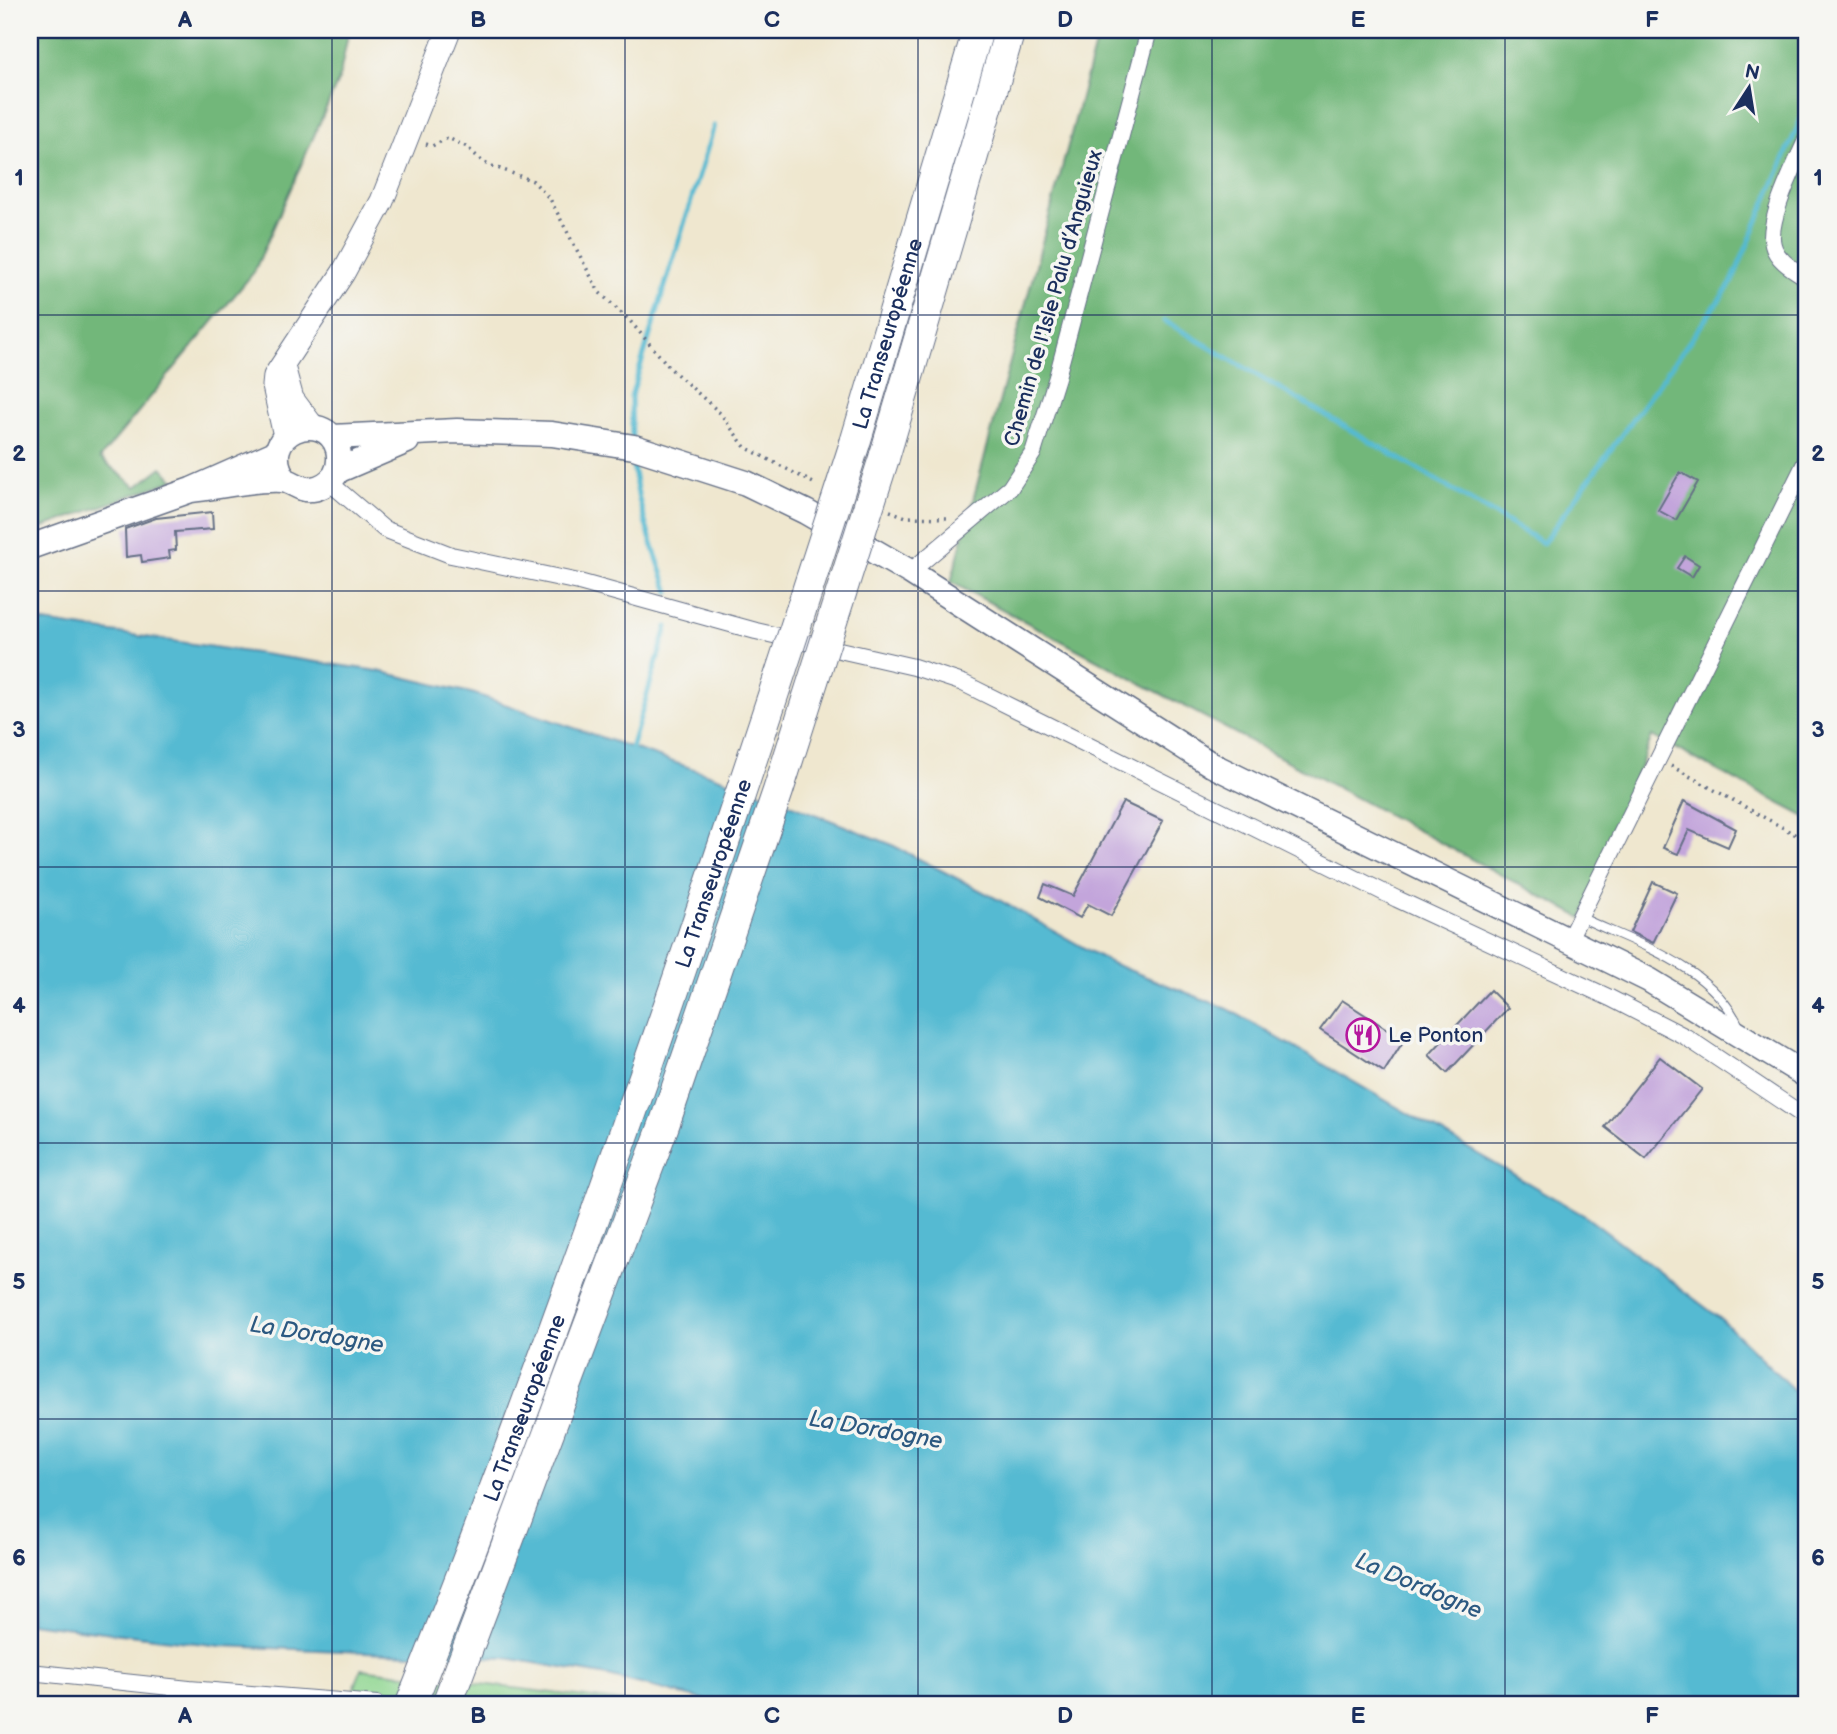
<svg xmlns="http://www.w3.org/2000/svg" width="1837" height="1734" font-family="'Balsamiq Sans',sans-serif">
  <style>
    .green { fill: #8ed690; stroke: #548277; stroke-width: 2 }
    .forest { fill: #72b77a; stroke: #46736c; stroke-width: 2 }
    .water { fill: #54bad2; stroke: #387498; stroke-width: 2 }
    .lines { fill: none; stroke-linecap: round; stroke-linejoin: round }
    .stream { stroke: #54bad2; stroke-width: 5 }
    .building { fill: #c3a5db }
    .lane-casing { stroke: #656f86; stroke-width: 10 }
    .street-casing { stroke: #656f86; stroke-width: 18 }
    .secondary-casing { stroke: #656f86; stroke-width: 25 }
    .primary-casing { stroke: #656f86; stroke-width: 27 }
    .highway-casing { stroke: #656f86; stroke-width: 32 }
    .path { stroke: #656f86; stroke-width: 3.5; stroke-dasharray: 2 5; stroke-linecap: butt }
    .lane { stroke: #fff; stroke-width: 8 }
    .street { stroke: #fff; stroke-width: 16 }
    .secondary { stroke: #fff; stroke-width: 23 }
    .primary { stroke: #fff; stroke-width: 24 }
    .highway { stroke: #fff; stroke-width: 30 }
    .highway-bridge-casing { stroke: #656f86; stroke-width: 32; stroke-linecap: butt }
    .highway-bridge { stroke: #fff; stroke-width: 30 }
    .grid { fill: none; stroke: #1b2f5e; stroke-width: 2; stroke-opacity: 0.55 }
    .labels { text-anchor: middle; stroke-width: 7; stroke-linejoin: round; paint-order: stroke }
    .street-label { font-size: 21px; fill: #1b2f5e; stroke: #f6f6f2 }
    .poi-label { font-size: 21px; fill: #1b2f5e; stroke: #f6f6f2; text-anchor: start }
    .water-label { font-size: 23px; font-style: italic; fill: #2c5981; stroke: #f6f6f2 }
    .neatline { fill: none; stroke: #1b2f5e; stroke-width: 2.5 }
    .grid-label { font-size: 23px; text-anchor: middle; font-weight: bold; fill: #1b2f5e }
  </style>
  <rect width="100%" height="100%" fill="#f6f6f2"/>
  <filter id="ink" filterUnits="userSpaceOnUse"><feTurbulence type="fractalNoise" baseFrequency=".0143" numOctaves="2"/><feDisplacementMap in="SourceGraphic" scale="14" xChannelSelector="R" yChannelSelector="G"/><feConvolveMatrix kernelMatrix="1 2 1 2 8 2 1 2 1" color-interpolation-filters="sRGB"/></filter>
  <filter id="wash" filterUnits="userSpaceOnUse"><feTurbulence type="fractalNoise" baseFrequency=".00686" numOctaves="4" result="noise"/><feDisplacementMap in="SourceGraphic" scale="28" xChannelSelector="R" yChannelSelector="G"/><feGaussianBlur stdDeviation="1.57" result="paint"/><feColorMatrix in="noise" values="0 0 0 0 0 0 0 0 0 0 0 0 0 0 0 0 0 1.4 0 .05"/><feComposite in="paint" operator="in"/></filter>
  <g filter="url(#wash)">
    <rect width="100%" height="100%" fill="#efe7cf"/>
    <path class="green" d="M361,1669L640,1704H349Z"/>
    <path class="forest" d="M30,30H349L339,79L254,272L100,458L136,487L162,467L174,480L30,532Z
      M1099,30H1807V818L1652,736L1582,918L951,582Z"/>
    <path class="water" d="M30,620L378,671L475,694L752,789L890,844L999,900L1111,963L1228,1009L1585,1216L1722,1320L1807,1403V1704H721L608,1676L506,1658L221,1646L30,1623Z"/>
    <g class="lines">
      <path class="stream" d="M1165,321L1543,543L1731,284L1807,105
        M632,440L631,397L714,126
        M632,453C635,501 653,547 669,592
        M630,752L667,627"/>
    </g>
    <g id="blocks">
      <path class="building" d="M1680,472L1698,482L1676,520L1658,510Z
        M212,512L213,529L175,532L176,550L169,551L170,558L142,562L141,555L126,557L125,529L156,518Z
        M1685,556L1699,565L1692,577L1677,568Z
        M1684,801L1736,829L1728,847L1689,830L1678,854L1663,848Z
        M1123,802L1163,821L1111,916L1088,904L1080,918L1040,897L1045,884L1073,896Z
        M1653,882L1677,893L1653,943L1630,932Z
        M1490,990L1508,1008L1447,1073L1429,1055Z
        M1342,1000L1404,1040L1384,1072L1320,1030Z
        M1660,1057L1702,1089L1646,1159L1605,1127Z"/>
    </g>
  </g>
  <g filter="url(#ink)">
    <use href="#blocks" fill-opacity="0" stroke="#656f86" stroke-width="2"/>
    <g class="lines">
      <defs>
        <path id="lane" d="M1582,918C1639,945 1712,966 1740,1028"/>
        <path id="street" d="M1807,138C1797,162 1766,220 1773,245C1777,261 1795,270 1807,278
          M329,482L384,529L451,555L579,582L756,631L914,667L963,683L1397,899L1610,998L1686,1037L1807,1118
          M910,572L1010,488L1033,453L1057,377L1149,30
          M1569,939L1807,459
          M30,1672L189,1689L377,1704"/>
        <path id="secondary" d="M284,370L292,399L313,427
          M285,436L274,386L275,376L343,273L382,201L449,30"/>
        <path id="primary" d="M332,437L457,431L552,434L634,447L746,483L806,512L910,572L1212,765L1649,980L1807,1076
          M337,471L407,441
          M191,490C218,487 256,478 282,480C293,481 300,491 312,489C321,488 330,482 335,475C339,468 340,458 338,449C325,405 253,433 285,480
          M30,547L191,490L277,452"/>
        <g id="highway">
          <path id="s1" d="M855,443L978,30"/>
          <path d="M884,458L1010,30"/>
        </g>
      </defs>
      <use href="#lane" class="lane-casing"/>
      <use href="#street" class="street-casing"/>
      <use href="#secondary" class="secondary-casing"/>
      <use href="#primary" class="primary-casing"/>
      <use href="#highway" class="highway-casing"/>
      <path class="path" d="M426,144L432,146L448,138L467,147L484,163L533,181L550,199L599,292L630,321L671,369L720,413L745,447L817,485
        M890,511L906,517L948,518
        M1671,766L1807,841"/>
      <use href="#lane" class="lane"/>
      <use href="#street" class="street"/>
      <use href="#secondary" class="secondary"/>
      <use href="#primary" class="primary"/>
      <use href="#highway" class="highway"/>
      <defs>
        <g id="highway-bridge">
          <path id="s2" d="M411,1704C576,1290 719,867 855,443"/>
          <path d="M447,1704L664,1125L778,791L884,458"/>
        </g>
      </defs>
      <use href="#highway-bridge" class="highway-bridge-casing"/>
      <use href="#highway-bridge" class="highway-bridge"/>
    </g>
  </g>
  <path class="grid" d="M332,30V1704M625,30V1704M918,30V1704M1212,30V1704M1505,30V1704M30,315H1807M30,591H1807M30,867H1807M30,1143H1807M30,1419H1807"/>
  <defs>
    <symbol id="restaurant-ring" viewBox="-11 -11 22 22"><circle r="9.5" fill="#f6f6f2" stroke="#b5179e" stroke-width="1.5"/><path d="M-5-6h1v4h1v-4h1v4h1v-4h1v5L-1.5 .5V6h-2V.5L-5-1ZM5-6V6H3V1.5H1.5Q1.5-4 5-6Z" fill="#b5179e"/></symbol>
  </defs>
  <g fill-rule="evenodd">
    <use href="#restaurant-ring" x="1344" y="1016" width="38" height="38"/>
  </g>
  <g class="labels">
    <g class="street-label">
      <text transform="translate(1053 298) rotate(-74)" y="7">Chemin de l'Isle Palu d’Anguieux</text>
      <text dy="7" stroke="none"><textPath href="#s1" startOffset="114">La Transeuropéenne</textPath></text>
      <text dy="7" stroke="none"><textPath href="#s2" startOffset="884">La Transeuropéenne</textPath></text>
      <text dy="7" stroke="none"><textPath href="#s2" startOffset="317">La Transeuropéenne</textPath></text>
    </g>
    <g class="poi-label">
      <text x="1388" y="1042">Le Ponton</text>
    </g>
    <g class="water-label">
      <text transform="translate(317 1334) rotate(9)" y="8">La Dordogne</text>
      <text transform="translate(876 1429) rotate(10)" y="8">La Dordogne</text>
      <text transform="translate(1419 1585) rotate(23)" y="8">La Dordogne</text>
    </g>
  </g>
  <rect width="1837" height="1734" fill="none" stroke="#f6f6f2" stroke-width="77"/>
  <g transform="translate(1749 88) rotate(12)" stroke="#f6f6f2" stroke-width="5" paint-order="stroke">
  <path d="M0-5L12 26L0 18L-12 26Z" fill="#1b2f5e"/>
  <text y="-10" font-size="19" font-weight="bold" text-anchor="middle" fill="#1b2f5e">N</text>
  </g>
  <rect x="38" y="38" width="1760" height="1658" class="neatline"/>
  <g class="grid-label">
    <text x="185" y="27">A</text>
    <text x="478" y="27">B</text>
    <text x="772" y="27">C</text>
    <text x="1065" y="27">D</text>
    <text x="1358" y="27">E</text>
    <text x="1652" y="27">F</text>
    <text x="19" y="185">1</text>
    <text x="1818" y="185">1</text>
    <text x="19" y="461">2</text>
    <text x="1818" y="461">2</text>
    <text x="19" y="737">3</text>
    <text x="1818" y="737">3</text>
    <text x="19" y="1013">4</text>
    <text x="1818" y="1013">4</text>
    <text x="19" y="1289">5</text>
    <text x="1818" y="1289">5</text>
    <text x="19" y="1565">6</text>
    <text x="1818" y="1565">6</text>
    <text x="185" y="1723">A</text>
    <text x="478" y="1723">B</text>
    <text x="772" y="1723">C</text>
    <text x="1065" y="1723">D</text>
    <text x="1358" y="1723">E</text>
    <text x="1652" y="1723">F</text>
  </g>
</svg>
